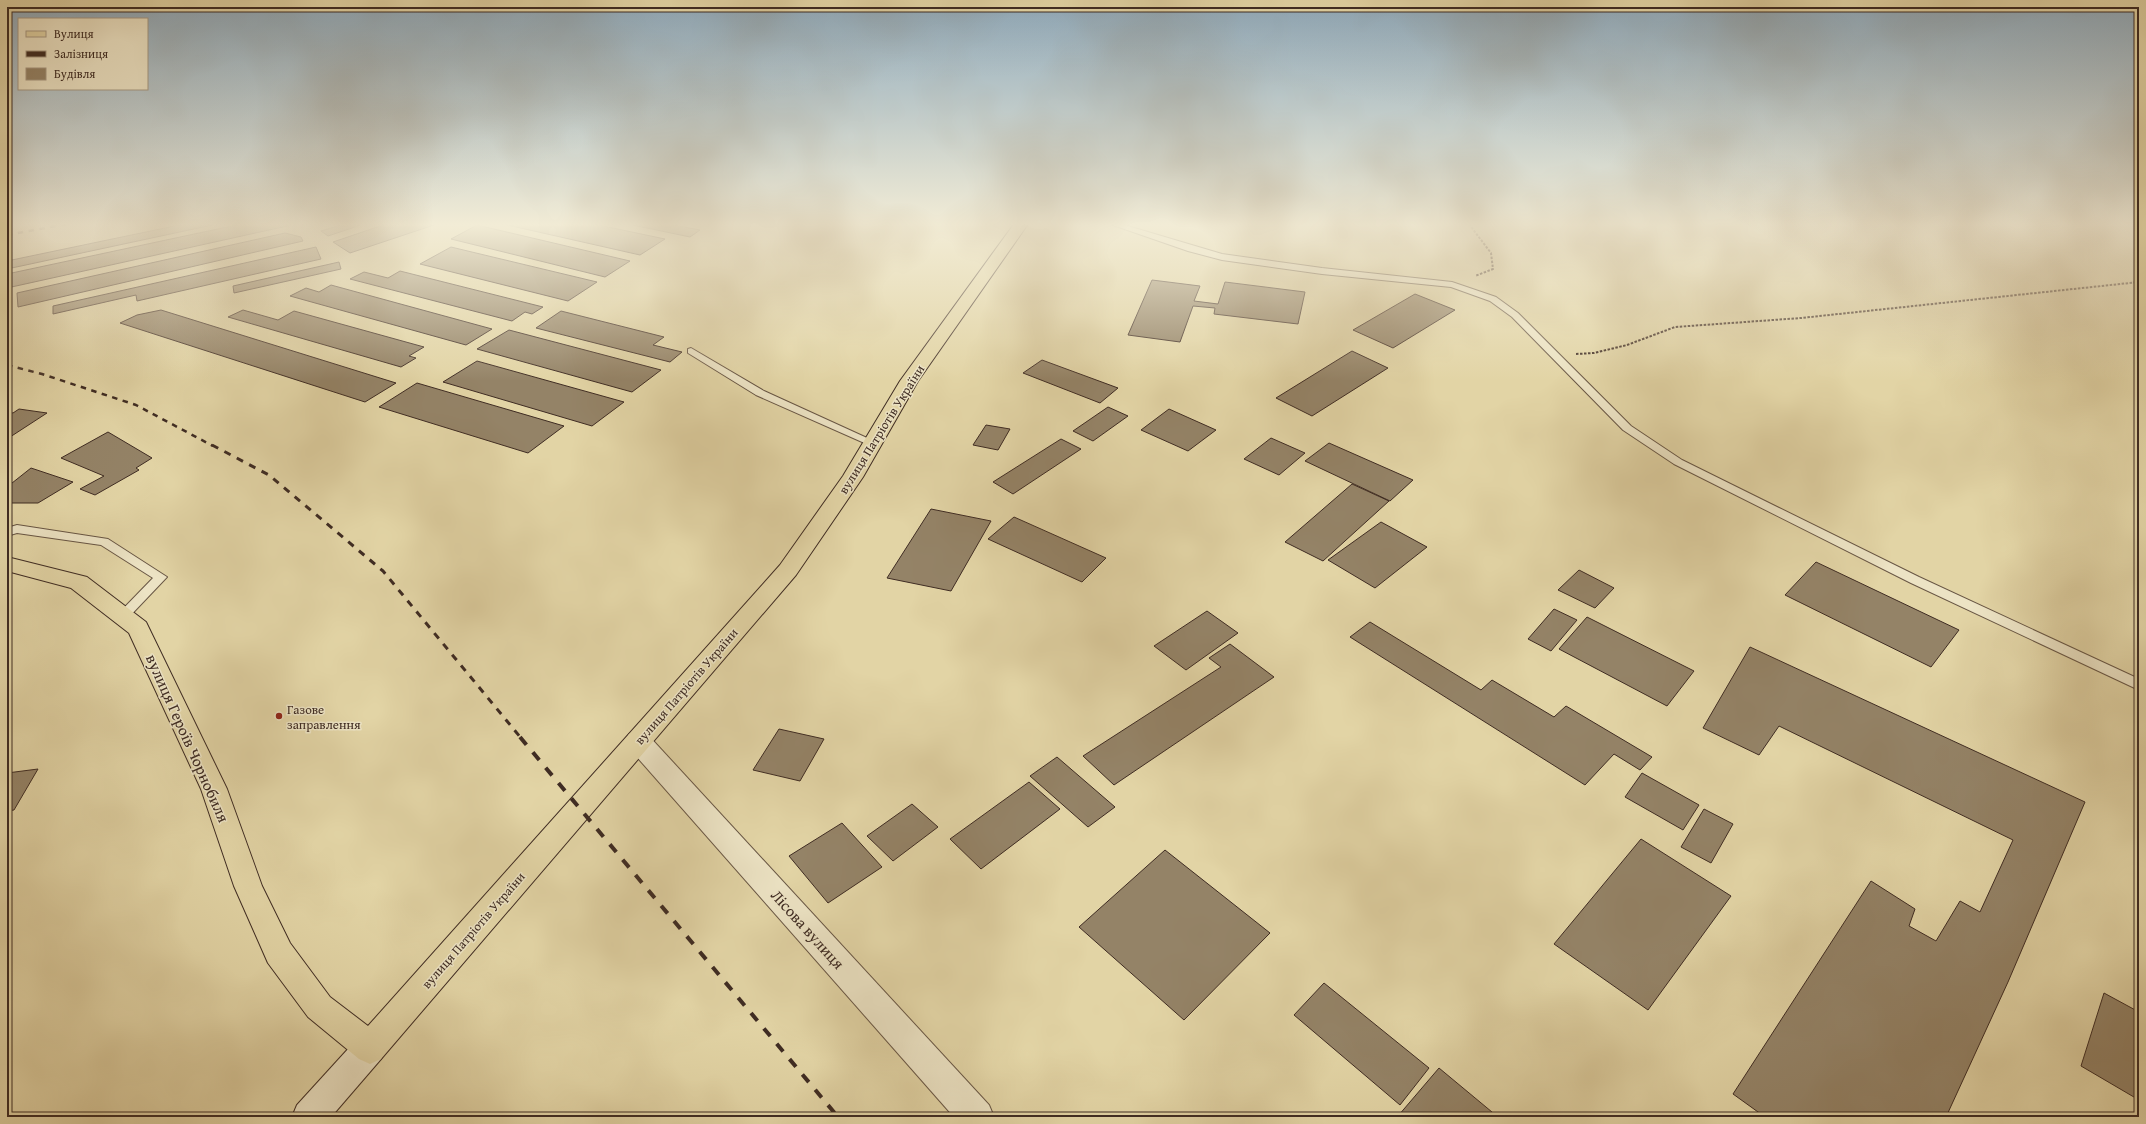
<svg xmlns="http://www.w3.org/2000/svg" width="2146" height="1124" font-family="'Gentium Book Plus',serif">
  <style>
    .building { fill: #948367; stroke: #3f2c23 }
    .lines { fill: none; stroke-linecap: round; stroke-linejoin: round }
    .service-casing { stroke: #685644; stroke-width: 2 }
    .minor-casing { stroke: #685644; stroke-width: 2 }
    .secondary-casing { stroke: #3f2c23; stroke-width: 2 }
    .primary-casing { stroke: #3f2c23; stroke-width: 2 }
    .path { stroke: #3f2c23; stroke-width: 2; stroke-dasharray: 2.5 1.5; stroke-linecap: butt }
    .service { fill: #ece3c4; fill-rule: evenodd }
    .minor { fill: #ece3c4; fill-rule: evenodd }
    .secondary { fill: #ece3c4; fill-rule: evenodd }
    .primary { fill: #e2d4a5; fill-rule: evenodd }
    .rail-far2 { stroke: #3f2c23; stroke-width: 2.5; stroke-dasharray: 5.5 5.5; stroke-linecap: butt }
    .rail-far1 { stroke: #3f2c23; stroke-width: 3; stroke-dasharray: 7 7; stroke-linecap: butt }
    .rail { stroke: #3f2c23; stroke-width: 4; stroke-dasharray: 10 10; stroke-linecap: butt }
    .poi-dot { fill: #8f2418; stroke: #ece3c4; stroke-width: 1.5 }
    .labels { text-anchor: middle; stroke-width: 3; stroke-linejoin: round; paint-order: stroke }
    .street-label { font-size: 13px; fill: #3f2c23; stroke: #ece3c4 }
    .poi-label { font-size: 13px; fill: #3f2c23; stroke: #ece3c4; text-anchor: start }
    .near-street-label { font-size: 16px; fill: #3f2c23; stroke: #ece3c4 }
  </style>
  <rect width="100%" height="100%" fill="#e2d4a5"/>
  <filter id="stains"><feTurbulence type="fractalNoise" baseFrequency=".005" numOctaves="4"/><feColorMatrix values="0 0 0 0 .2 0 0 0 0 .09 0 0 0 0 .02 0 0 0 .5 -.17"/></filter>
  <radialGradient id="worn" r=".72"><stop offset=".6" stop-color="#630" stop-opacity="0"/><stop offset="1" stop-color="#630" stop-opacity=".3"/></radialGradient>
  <path class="building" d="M184,224H217L7,269V261Z
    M241,224H286L287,226L7,288V274Z
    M344,224H364L328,236L321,231Z
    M386,224H437L350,253L333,242Z
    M503,224H594L665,239L640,255Z
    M628,224H669L700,230L690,237Z
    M477,225L630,261L605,277L451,239Z
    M285,233L301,237L303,241L18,307L17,293Z
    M316,247L321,259L137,301L136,295L53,314V306Z
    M451,247L597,282L568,301L420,264Z
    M339,262L341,269L234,293L233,286Z
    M400,271L543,307L532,314L525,312L512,321L350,279L364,272L388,278Z
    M1152,280L1200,286L1194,301L1218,304L1225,282L1305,292L1298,324L1214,314L1215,308L1193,306L1180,342L1128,335Z
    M331,285L492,329L466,345L290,296L306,288L319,292Z
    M1415,294L1455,310L1393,348L1353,330Z
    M161,310L396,383L365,402L120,323L137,315Z
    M243,310L278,320L294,311L424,347L409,356L416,358L401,367L228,317Z
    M561,311L664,337L653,345L682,352L670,362L536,328Z
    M509,330L661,370L632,392L477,349Z
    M1352,351L1388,368L1312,416L1276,398Z
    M1042,360L1118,388L1100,403L1023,373Z
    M477,361L624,402L592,426L443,382Z
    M417,383L564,426L528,453L379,407Z
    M1108,407L1128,416L1093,441L1073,431Z
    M19,409L47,413L7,439V412L13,413Z
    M1169,409L1216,430L1188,451L1141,430Z
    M986,425L1010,429L998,450L973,445Z
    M108,432L152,458L136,468L139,470L95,495L80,489L104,476L61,458Z
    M1271,438L1305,453L1279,475L1244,459Z
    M1061,439L1081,449L1013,494L993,482Z
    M1329,443L1413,480L1390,501L1305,461Z
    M31,468L73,482L38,503H7V487Z
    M1352,484L1389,501L1323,561L1285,542Z
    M931,509L991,521L951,591L887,578Z
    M1014,517L1106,558L1082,582L988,539Z
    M1381,522L1427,547L1375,588L1328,560Z
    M1816,562L1959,630L1931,667L1785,595Z
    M1579,570L1614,588L1595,608L1558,590Z
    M1554,609L1577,620L1551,651L1528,639Z
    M1207,611L1238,633L1186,670L1154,646Z
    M1587,617L1694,671L1667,706L1559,649Z
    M1370,622L1481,690L1492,680L1554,717L1566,706L1652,757L1640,770L1614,754L1585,785L1350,637Z
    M1230,644L1274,677L1114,785L1083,756L1221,667L1209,658Z
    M1750,647L2085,802L2008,982L1946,1117H1765L1733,1094L1871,881L1915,909L1909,926L1936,941L1960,901L1980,912L2013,840L1779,726L1759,755L1703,728Z
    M779,729L824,739L800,781L753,770Z
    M1057,757L1115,807L1088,827L1030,776Z
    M38,769L14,810L7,811V773Z
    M1642,773L1699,805L1683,830L1625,797Z
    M1029,782L1060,809L981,869L950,839Z
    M912,804L938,827L893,861L867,836Z
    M1704,809L1733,824L1711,863L1681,847Z
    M842,823L882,867L828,903L789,856Z
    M1641,839L1731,896L1648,1010L1554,944Z
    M1165,850L1270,933L1184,1020L1079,927Z
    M1324,983L1429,1068L1400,1105L1294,1015Z
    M2104,993L2139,1012V1100L2081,1066Z
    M1439,1068L1498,1117H1400L1398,1116Z"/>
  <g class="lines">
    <defs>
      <path id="service" d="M1110,224H1121L1222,254L1322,268L1452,282L1496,297L1518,313L1631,426L1682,460L1919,577L2139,679V690L1911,583L1674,464L1623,430L1512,317L1490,301L1451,287L1322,274L1222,260L1188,251Z
        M691,348L764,391L878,443L873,446L869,445L756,395L688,353V349Z
        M17,525L108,539L167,577L127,619H119L117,616L119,613L153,578L101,545L17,533L7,536V528Z"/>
      <path id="minor" d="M638,731L647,734L989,1105L994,1117H954L629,748L625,741L629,734Z"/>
      <path id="secondary" d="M370,1032L381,1037L386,1048L381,1059L331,1117H292L297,1105L359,1037Z"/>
      <path id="primary" d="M1014,224H1028L918,381L863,477L796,575L381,1059L370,1064L359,1059L308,1017L268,963L234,886L201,789L129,633L71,588L7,571V557L87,577L146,622L227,789L262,886L290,943L330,997L368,1026L780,565L843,476L900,381Z"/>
    </defs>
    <use href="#service" class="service-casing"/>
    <use href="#minor" class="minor-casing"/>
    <use href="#secondary" class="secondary-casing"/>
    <use href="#primary" class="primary-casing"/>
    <path class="path" d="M1469,224L1491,253L1493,269L1475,276
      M1576,354L1594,353L1627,345L1675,327L1801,318L2139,282"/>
    <use href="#service" class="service"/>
    <use href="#minor" class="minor"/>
    <use href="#secondary" class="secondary"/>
    <use href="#primary" class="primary"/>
    <path class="rail-far2" d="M7,235L66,224
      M7,365L42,374L136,405L213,446"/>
    <path class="rail-far1" d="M212,445L269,475L383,571L521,738"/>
    <path class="rail" d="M520,737L838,1117"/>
  </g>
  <linearGradient id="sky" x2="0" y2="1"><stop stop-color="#8faabc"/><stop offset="0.59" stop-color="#f2ecd6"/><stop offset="1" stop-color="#f2ecd6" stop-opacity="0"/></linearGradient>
  <rect width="2146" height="381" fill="url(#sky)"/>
  <circle class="poi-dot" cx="279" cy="716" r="4"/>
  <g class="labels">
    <g class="street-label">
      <text transform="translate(881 429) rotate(-58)" y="5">вулиця Патріотів України</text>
      <text transform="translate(686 686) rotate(-49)" y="5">вулиця Патріотів України</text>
      <text transform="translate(473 930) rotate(-49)" y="5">вулиця Патріотів України</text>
    </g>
    <g class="poi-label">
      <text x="287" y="714">Газове<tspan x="287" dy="15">заправлення</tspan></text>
    </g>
    <g class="near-street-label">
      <text transform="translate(188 738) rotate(66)" y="6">вулиця Героїв Чорнобиля</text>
      <text transform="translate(808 929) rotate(48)" y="6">Лісова вулиця</text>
    </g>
  </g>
  <rect width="2146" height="1124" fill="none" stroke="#e2d4a5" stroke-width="24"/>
  <rect x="8" y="8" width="2130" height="1108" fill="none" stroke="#3f2c23" stroke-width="2"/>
  <rect x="12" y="12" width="2122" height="1100" fill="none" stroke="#3f2c23"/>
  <rect x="18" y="18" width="130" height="72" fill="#ece3c4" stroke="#a79a84"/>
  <rect x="26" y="31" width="20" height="6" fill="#e2d4a5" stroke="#a79a84"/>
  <text x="54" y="38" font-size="12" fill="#3f2c23">Вулиця</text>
  <rect x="26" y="51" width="20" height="6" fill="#3f2c23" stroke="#a79a84"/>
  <text x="54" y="58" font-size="12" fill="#3f2c23">Залізниця</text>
  <rect x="26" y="68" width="20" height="12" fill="#948367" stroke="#a79a84"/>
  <text x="54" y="78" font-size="12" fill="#3f2c23">Будівля</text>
  <rect width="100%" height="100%" filter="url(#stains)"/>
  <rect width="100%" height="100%" fill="url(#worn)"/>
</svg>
